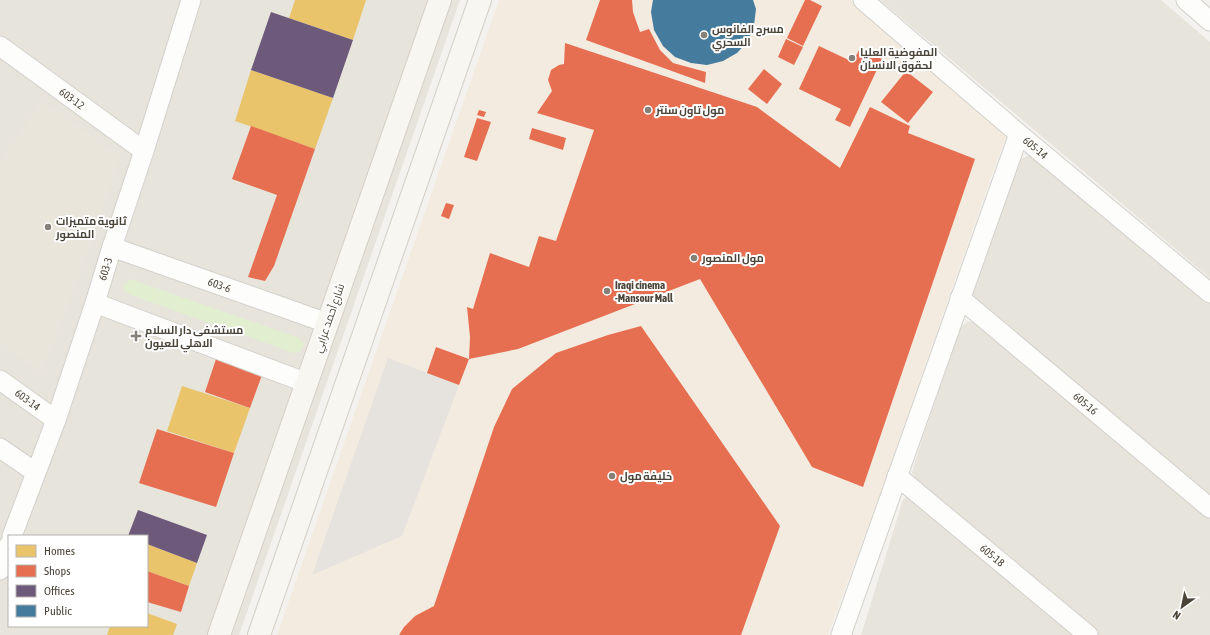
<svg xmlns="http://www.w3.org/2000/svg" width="1210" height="635" font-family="'Asap Condensed',Cairo,sans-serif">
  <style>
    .residential { fill: #e7e4dc; fill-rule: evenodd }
    .commercial { fill: #f3ebdf }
    .education { fill: #eae5da }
    .green { fill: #e1eecf }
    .parking { fill: #e6e3df }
    .homes { fill: #e9c46a }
    .shops { fill: #e76f51 }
    .offices { fill: #6d597a }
    .public { fill: #457b9d }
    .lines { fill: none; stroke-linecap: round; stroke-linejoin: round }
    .minor-casing { stroke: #d2d0cb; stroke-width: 21 }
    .secondary-casing { stroke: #d3cfc5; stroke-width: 24 }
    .minor { stroke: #fdfdfc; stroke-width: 19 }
    .secondary { stroke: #f7f6f1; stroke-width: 22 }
    .poi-dot { fill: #868178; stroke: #fff; stroke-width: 1.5 }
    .labels { text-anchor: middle; stroke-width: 4; stroke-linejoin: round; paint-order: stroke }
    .poi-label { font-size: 11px; font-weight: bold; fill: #4b4439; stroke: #fff; text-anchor: start }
    .street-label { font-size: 11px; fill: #4b4439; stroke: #fff }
  </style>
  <rect width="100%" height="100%" fill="#f4f2ee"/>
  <path class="residential" d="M0,0H460L239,635H0ZM9,536H147V626H9Z
    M880,0H1161L1210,42V278Z
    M1028,156H1035L1210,302V500L973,297L972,289L1014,167L1020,159Z
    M977,321L1210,518V635H1099L916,482L912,473L915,461L960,327L968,322Z
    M907,496L1078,635H861L903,500Z"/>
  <path class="commercial" d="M499,0H851L1005,130L1007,135L995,166L880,494L828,635H277Z"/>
  <path class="education" d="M42,100L121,157L73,293L41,374L0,342V160Z"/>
  <path class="green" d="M130,279L299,338L304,344C303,349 300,353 294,353L128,294L124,290V285Z"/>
  <path class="parking" d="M388,358L459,385L402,536L312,575Z"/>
  <path class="homes" d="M295,0H366L353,40L289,18Z
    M251,70L333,98L315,149L235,121Z
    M182,386L250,408L234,453L167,431Z
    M147,544L197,563L189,586L147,571Z
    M147,613L177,624L173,635H107L110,626H147Z"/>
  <path class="shops" d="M600,0H632L633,12L640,32L649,29L660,50L673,63L706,72L705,83L586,40Z
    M805,0H810L822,6L803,46L787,38Z
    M786,39L803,47L794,65L778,57Z
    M565,43L757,107L840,168L870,107L910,126L908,133L975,159L863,487L812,467L700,279L518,349L469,359L470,337L467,307L473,309L490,253L529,267L539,236L556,241L594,130L537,113L552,91L548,80L551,70L559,65L564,64Z
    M819,46L853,62L860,48L882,59L850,127L835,120L841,109L799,89Z
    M764,69L782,84L767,104L748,89Z
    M906,71L933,92L908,123L881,102Z
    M479,110L486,112L484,117L477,115Z
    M477,118L491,122L477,161L464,157Z
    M251,126L315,149L274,266L265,281L248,277L277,195L232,179Z
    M532,128L566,138L563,150L529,139Z
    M446,203L454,205L449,219L441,216Z
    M641,326L780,526L741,635H399L404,627L415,616L434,606L494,427L512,389L556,353L608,335Z
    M436,347L469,359L459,385L427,373Z
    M216,359L262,375L250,408L205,392Z
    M157,429L234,453L216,507L139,483Z
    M147,571L189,586L181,612L147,602Z"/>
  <path class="offices" d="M271,12L353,40L333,98L251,70Z
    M138,510L207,535L197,563L147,544V536H128Z"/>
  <path class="public" d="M653,0H753L756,9L754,25L748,41L737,53L723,61L707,65L691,63L675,57L663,46L654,30L651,12Z"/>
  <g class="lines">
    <defs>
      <g id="minor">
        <path id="s1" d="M863,0L1019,134L1210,293"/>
        <path d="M1186,0L1210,21"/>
        <path id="s2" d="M0,46L144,151"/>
        <path id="s3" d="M112,247L327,323"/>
        <path id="s4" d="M960,298L1210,508"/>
        <path d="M95,303L307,383"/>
        <path id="s5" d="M0,380L56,420"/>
        <path d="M0,448L35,472"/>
        <path id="s6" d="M897,476L1088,635"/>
        <path id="s7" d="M12,536L56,420L95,303L112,247L144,151L191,0"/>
        <path d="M0,570L9,545"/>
        <path d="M841,635L1019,134"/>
      </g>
      <path id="secondary" d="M219,635L440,0
        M259,635L480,0"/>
    </defs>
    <use href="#minor" class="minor-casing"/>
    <use href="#secondary" class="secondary-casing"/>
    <use href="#minor" class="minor"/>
    <use href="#secondary" class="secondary"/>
  </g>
  <g class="poi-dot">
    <circle cx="704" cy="35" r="4"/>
    <circle cx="852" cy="58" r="4"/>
    <circle cx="648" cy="110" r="4"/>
    <circle cx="48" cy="227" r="4"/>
    <circle cx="694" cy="258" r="4"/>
    <circle cx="607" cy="291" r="4"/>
    <path d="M134 330h4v4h4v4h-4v4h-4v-4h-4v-4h4z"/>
    <circle cx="612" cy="476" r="4"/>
  </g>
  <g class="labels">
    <g class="poi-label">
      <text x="712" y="33">مسرح الفانوس<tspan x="712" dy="13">السحري</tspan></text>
      <text x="860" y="56">المفوضية العليا<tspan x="860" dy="13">لحقوق الانسان</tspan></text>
      <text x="656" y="114">مول تاون سنتر</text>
      <text x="56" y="225">ثانوية متميزات<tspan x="56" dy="13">المنصور</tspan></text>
      <text x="702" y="262">مول المنصور</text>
      <text x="615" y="289">Iraqi cinema<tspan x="615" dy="13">-Mansour Mall</tspan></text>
      <text x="145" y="334">مستشفى دار السلام<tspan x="145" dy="13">الاهلي للعيون</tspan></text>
      <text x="620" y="480">خليفة مول</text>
    </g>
    <g class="street-label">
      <text dy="4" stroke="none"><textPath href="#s2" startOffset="89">603-12</textPath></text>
      <text dy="4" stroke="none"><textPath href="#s1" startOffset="227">605-14</textPath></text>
      <text dy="4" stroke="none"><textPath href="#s7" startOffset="283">603-3</textPath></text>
      <text dy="4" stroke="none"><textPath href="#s3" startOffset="114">603-6</textPath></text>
      <text transform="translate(329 318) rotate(-71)" y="4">شارع أحمد عرابي</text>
      <text dy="4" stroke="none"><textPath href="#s5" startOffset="34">603-14</textPath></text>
      <text dy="4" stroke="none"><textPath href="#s4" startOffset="164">605-16</textPath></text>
      <text dy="4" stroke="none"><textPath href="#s6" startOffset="124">605-18</textPath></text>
    </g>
  </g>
  <rect x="8" y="535" width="140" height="92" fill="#ffffff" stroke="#b7b4b0"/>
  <rect x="16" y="545" width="20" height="12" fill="#e9c46a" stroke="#b7b4b0"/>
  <text x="44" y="555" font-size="12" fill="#4b4439">Homes</text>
  <rect x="16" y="565" width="20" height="12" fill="#e76f51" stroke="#b7b4b0"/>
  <text x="44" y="575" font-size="12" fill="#4b4439">Shops</text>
  <rect x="16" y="585" width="20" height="12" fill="#6d597a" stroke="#b7b4b0"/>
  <text x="44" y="595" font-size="12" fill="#4b4439">Offices</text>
  <rect x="16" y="605" width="20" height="12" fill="#457b9d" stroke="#b7b4b0"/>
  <text x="44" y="615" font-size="12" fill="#4b4439">Public</text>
  <g transform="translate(1182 607) rotate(213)" stroke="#ffffff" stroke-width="3" paint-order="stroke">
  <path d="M0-3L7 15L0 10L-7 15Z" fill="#4b4439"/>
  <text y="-6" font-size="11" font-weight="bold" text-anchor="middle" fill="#4b4439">N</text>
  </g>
</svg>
